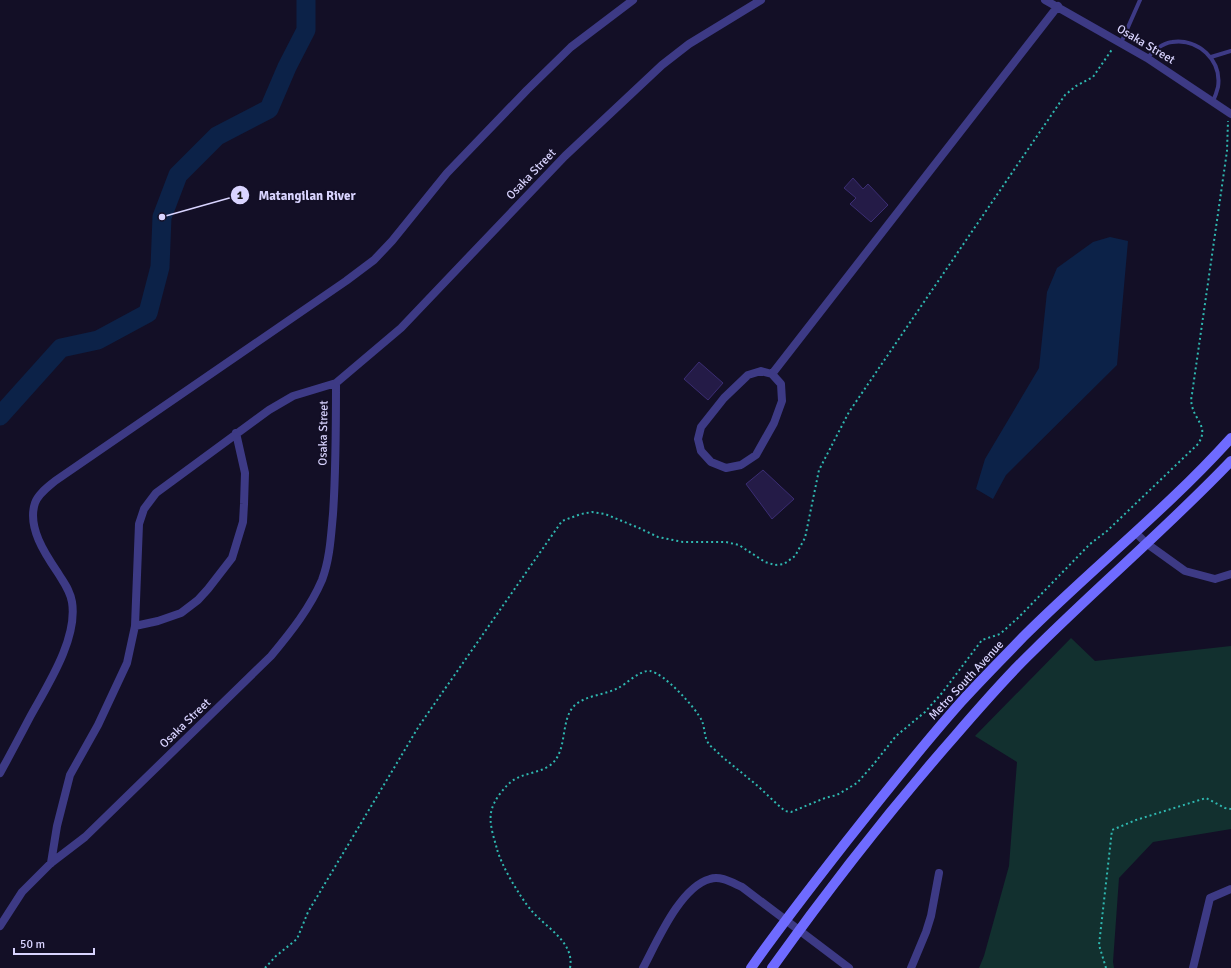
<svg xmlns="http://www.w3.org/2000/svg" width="1231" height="968" font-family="Signika,sans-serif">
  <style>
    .green { fill: #12302f }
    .water { fill: #0c2248 }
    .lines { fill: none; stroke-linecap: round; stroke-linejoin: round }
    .river { stroke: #0c2248; stroke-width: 19 }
    .building { fill: #241b47; stroke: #3b2d73 }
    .path { stroke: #2fb8b0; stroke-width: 2; stroke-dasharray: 2 3; stroke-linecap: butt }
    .lane { stroke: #3d3a85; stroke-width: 4 }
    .street { stroke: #3d3a85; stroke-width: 8 }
    .secondary { stroke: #6f6bff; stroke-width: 10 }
    .labels { text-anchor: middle; stroke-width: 4; stroke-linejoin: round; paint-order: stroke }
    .street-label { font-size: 12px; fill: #d9d4ff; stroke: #130f26 }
    .leader { fill: none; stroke: #d9d4ff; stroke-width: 1.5 }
    .callout-dot { fill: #d9d4ff; stroke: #130f26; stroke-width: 1.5 }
    .mark-label { font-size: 12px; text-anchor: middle; font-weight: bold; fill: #111 }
    .callout-label { font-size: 13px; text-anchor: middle; font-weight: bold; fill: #d9d4ff; stroke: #130f26; stroke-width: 4; stroke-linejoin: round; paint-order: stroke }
  </style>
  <rect width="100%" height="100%" fill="#130f26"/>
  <path class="green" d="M1071,638L1095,661L1231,646V829L1153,842L1119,878L1113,962L1114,968H979L984,956L1009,866L1017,762L975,736Z"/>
  <path class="water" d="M1110,237L1128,241L1117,365L1006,475L993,499L976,489L985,459L1039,368L1047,292L1057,268L1093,242Z"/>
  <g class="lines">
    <path class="river" d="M0,416L61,348L98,340L148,313L160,267L162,217L178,175L217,136L269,109L287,67L306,30V0"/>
  </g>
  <path class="building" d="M853,178L863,189L868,184L888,205L871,222L850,204L856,198L844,188Z
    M699,362L723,383L708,400L684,379Z
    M763,470L794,499L772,519L746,484Z"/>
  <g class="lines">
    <path class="path" d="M265,968L276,956L297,939L308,912L419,726L562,521L581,514L592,512L605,514L639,528L658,537L683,542H726L739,545L765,562L775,565L784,564L795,556L805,538L819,470L849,412L1065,95L1076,86L1093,77L1113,48
      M570,968C575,942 546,928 531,910C520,897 501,865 497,849C494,838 489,824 491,813C492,802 506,784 515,779C526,773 538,773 549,766C569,753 559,720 575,705C587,695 605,695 618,688C627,684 639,670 650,671C664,673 696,708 702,721C705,728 704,738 709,744C712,748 717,751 720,755C731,764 742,773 753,782C764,791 774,802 785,811L791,812L825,798L837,795L857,783L873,765L896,736L925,712L942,693L982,640L1000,634L1019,617L1090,544L1107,531L1198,444C1209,427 1196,422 1192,406C1191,402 1191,398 1192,394L1227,151L1228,121
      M1106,968L1099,945L1112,830L1136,820L1206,798L1225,808L1231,809"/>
    <path class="lane" d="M1121,43L1140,0
      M1211,57L1231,51
      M1147,58C1154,51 1162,43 1172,42C1198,38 1222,60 1218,87C1217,91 1215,97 1213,101"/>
    <path class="street" d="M1045,0L1147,58L1231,114
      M761,371L772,374L781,384L782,401L774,423L756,455L741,465L726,468L711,462L701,451L698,439L701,427L724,398L748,375Z
      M772,374L1058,6
      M1135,532L1146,543L1185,571L1215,579L1231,574
      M135,626L158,621L181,613L198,600L208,589L232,558L243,522L244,504L245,473L236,433
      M0,773C10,755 20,736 30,717C47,686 78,639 72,602C70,590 64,583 58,573C45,554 27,527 35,503C38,494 48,487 55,481L346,281L374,260L392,241L447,173L527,90L571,47L633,0
      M51,863L57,826L70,775L98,725L127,663L135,626L139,524L144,509L156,493L269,410L293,396L336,383
      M0,926L22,892L51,863L85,837L271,656C291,632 310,608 322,580C330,559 331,535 333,514C336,470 336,426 336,383L401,328L565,156L662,65L689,44L761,0
      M643,968C657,942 680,887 710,879C720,875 733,883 742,887L849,968
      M911,968L926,932L931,916L939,873
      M1193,968L1210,898L1231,889"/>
    <path class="secondary" d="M751,968C781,925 814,883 846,842C884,794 921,747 961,702C981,680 1002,659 1023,637C1091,569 1167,509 1231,438
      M772,968C829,888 890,810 955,736C980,707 1005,678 1032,652C1097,587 1168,527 1231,461"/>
  </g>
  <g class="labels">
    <g class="street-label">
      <text transform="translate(1146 44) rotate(31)" y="4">Osaka Street</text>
      <text transform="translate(531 174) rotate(-46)" y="4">Osaka Street</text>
      <text transform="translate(323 433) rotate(-89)" y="4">Osaka Street</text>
      <text transform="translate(966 680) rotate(-47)" y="4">Metro South Avenue</text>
      <text transform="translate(185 723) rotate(-44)" y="4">Osaka Street</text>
    </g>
  </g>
  <path class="leader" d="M162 217L240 195"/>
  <g class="callout-dot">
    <circle cx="162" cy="217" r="4"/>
    <circle cx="240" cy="195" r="10"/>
  </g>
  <g class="mark-label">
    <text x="240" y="199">1</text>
  </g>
  <g class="callout-label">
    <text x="307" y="200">Matangilan River</text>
  </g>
  <path d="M14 948v6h80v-6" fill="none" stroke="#d9d4ff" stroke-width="2"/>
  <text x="20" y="948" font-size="12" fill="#d9d4ff" stroke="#130f26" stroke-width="3" paint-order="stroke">50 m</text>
</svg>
